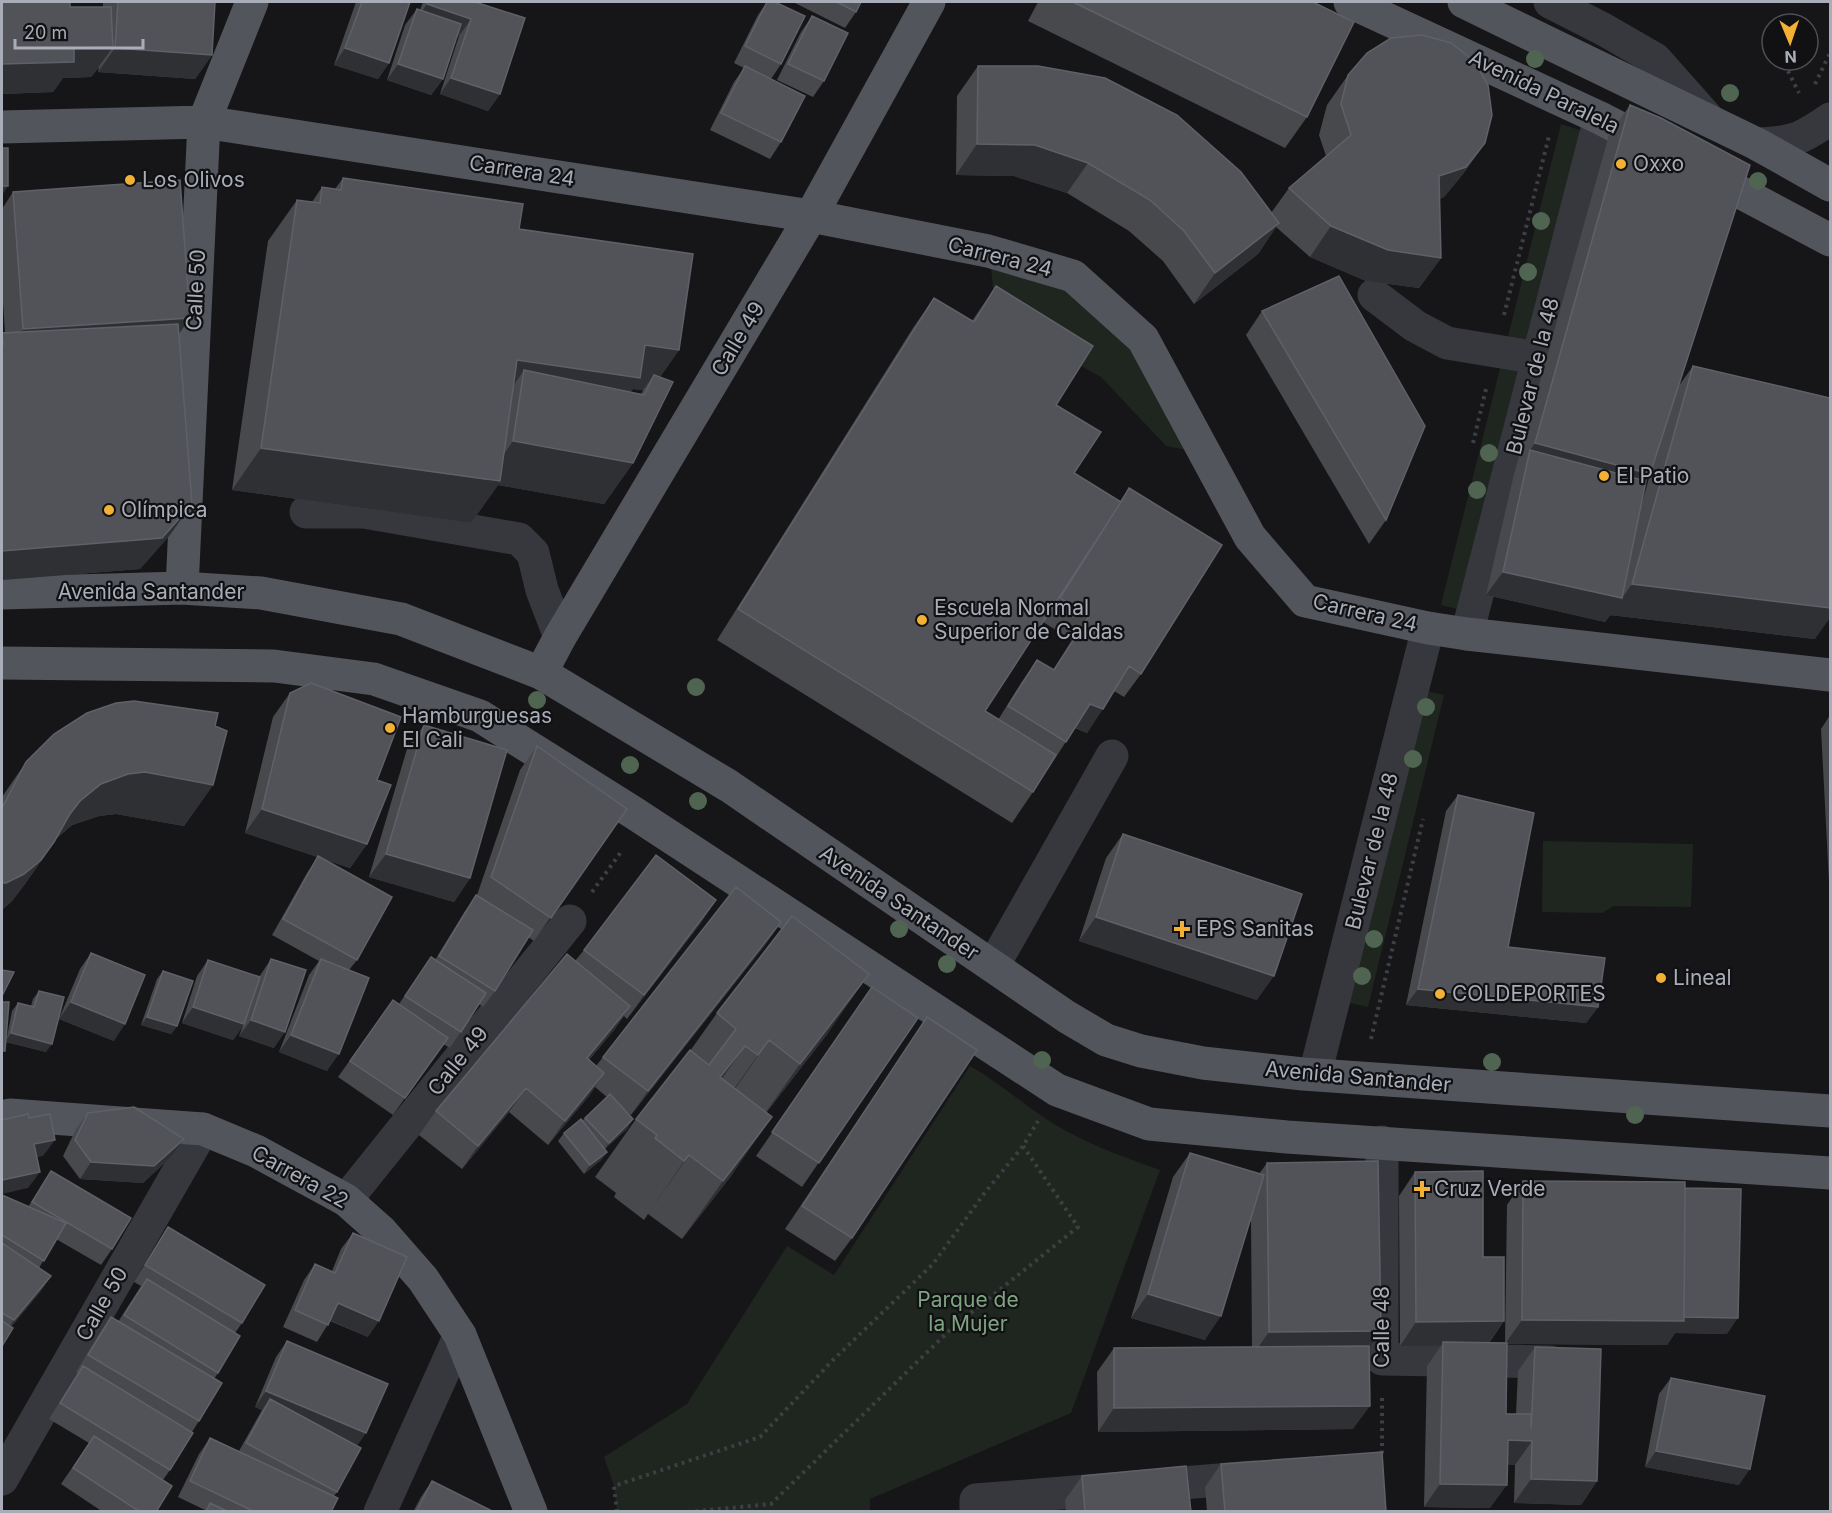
<svg xmlns="http://www.w3.org/2000/svg" width="1832" height="1513" font-family="Inter,sans-serif">
  <style>
    .green { fill: #1e261f }
    .lines { fill: none; stroke-linecap: round; stroke-linejoin: round }
    .path { stroke: #3d3f44; stroke-width: 4; stroke-dasharray: 3 4.5; stroke-linecap: butt }
    .minor { stroke: #37383d; stroke-width: 33 }
    .major { stroke: #53555c; stroke-width: 33 }
    .tree { fill: #506452 }
    .wall { fill: #47494d; fill-rule: evenodd }
    .shaded-wall { fill: #2f3033 }
    .building { fill: #525359; stroke: #5f6168; stroke-width: 1.5 }
    .poi-dot { fill: #f2b134; stroke: #111113; stroke-width: 2 }
    .labels { text-anchor: middle; stroke-width: 4.5; stroke-linejoin: round; paint-order: stroke }
    .street-label { font-size: 21px; fill: #a8adb8; stroke: #111113 }
    .poi-label { font-size: 21px; fill: #a8adb8; stroke: #111113; text-anchor: start }
    .park-label { font-size: 21px; fill: #7fa381; stroke: #111113 }
  </style>
  <rect width="100%" height="100%" fill="#161618"/>
  <path class="green" d="M1561,124L1589,133L1465,611L1441,605Z
    M991,267L1125,308L1213,455L1166,446L1101,377L996,319Z
    M1422,690L1444,695L1368,1007L1346,1002Z
    M1543,841L1693,844L1691,907L1614,906L1602,913L1542,912Z
    M970,1066C1000,1083 1025,1106 1054,1124C1087,1144 1124,1157 1160,1170L1071,1413L870,1499V1511H617L614,1486L604,1457L687,1404L787,1246L834,1275Z"/>
  <g class="lines">
    <path class="path" d="M1788,71L1799,93
      M1815,84L1830,53
      M1504,315L1549,136
      M1473,443L1486,389
      M592,892L621,852
      M1371,1039L1423,819
      M1382,1398V1457
      M617,1512L614,1486L760,1437L834,1359L933,1264L983,1195L1023,1146L1038,1121
      M688,1512L771,1504L952,1328L1078,1227L1023,1146"/>
    <path class="minor" d="M1550,2L1603,29L1655,59L1710,121
      M1757,144C1793,143 1801,139 1830,119
      M1374,295L1415,326L1447,343L1538,358
      M306,512H364L519,539L533,553L542,590L560,637
      M1467,634L1600,118
      M993,966L1112,756
      M1315,1074L1428,628
      M1382,1142V1359L1550,1362
      M346,1200L570,921
      M2,1479L203,1129
      M380,1512L460,1335
      M976,1512V1500L1255,1477"/>
    <path class="major" d="M1350,2L1600,118L1654,146
      M1464,2L1757,144L1830,185
      M2,127L204,122L811,216L988,251L1073,276L1143,339L1250,537L1305,601L1428,628L1467,634L1830,675
      M1702,172L1830,240
      M182,588L204,122L252,2
      M2,593L182,588L261,593L401,619L541,673L729,786L1067,1017L1106,1040L1141,1051L1203,1063L1303,1074L1830,1111
      M2,663L274,666L374,679L480,716L634,813L1057,1090L1149,1124L1287,1137L1830,1173
      M541,673L560,637L811,216L929,2
      M2,1117L10,1115L203,1129L256,1151L346,1200L381,1231L423,1279L460,1335L531,1512"/>
  </g>
  <g class="tree">
    <circle cx="1535" cy="59" r="9"/>
    <circle cx="1730" cy="93" r="9"/>
    <circle cx="1758" cy="181" r="9"/>
    <circle cx="1541" cy="221" r="9"/>
    <circle cx="1528" cy="272" r="9"/>
    <circle cx="1489" cy="453" r="9"/>
    <circle cx="1477" cy="490" r="9"/>
    <circle cx="696" cy="687" r="9"/>
    <circle cx="537" cy="700" r="9"/>
    <circle cx="1426" cy="707" r="9"/>
    <circle cx="1413" cy="759" r="9"/>
    <circle cx="630" cy="765" r="9"/>
    <circle cx="698" cy="801" r="9"/>
    <circle cx="899" cy="929" r="9"/>
    <circle cx="1374" cy="939" r="9"/>
    <circle cx="947" cy="964" r="9"/>
    <circle cx="1362" cy="976" r="9"/>
    <circle cx="1042" cy="1060" r="9"/>
    <circle cx="1492" cy="1062" r="9"/>
    <circle cx="1635" cy="1115" r="9"/>
  </g>
  <path class="wall" d="M2,2L70,7H103V2H215L212,55L195,79L98,72L99,67L91,77L63,78L53,92L2,94Z
    M356,2H410L389,63L378,79L334,65Z
    M423,2H475L500,94L488,111L440,94L459,36L457,35L443,79L431,95L387,80L405,25L417,9L420,10Z
    M767,2H775L781,64L771,79L781,142L770,159L710,130L734,82L744,68L734,63L758,15Z
    M793,2H861L856,12L845,28Z
    M1038,2H1313L1307,117L1285,148L1028,21Z
    M812,16L824,81L813,97L777,80L801,32Z
    M978,66L1271,213L1289,188L1326,156L1319,135L1327,105L1348,75L1485,143L1463,174L1444,197L1439,199L1441,258L1419,288L1366,281L1310,257L1276,227L1258,254L1194,304L1163,261L1129,231L1067,193L1014,176L956,175L957,96Z
    M1630,105L1678,387L1693,366L1815,639L1610,615L1611,614L1605,622L1486,595L1514,474L1609,135ZM1650,475L1639,513L1646,481Z
    M343,178L519,229L679,350L660,377L633,463L604,504L498,485L471,523L232,490L268,241L297,200L312,202L322,187L335,189ZM633,389L643,390L641,394L630,392Z
    M13,192L190,318L179,334L170,535L140,569L2,580V334L5,333L2,287V209Z
    M996,286L1056,405L1074,473L1120,501L1129,488L1141,674L1124,697L1114,691L1087,733L1075,728L1033,792L1012,823L717,640L913,328L934,298L972,321ZM1043,622L1072,640L1053,670L1037,660L1021,683L998,720L985,711Z
    M1262,311L1386,520L1369,544L1246,335Z
    M290,693L377,780L367,844L350,868L323,859L357,960L349,970L327,1071L279,1052L309,975L319,961L272,935L307,873L318,857L245,833L273,717Z
    M1830,715V901L1821,729Z
    M424,725L470,878L454,902L369,877L407,749Z
    M215,726L213,785L184,826L116,814L99,816L72,825L57,838L25,884L12,901L2,910V797L26,762Z
    M537,746L627,809L534,941L528,937L495,991L483,1007L479,1004L450,1048L443,1044L393,1115L338,1077L393,1000L399,1004L431,957L435,960L465,911L477,895L520,770Z
    M1458,795L1508,947L1598,1007L1586,1023L1406,1005L1446,811Z
    M1123,834L1257,1000L1079,941L1106,858Z
    M716,900L700,924L627,1019L624,1016L614,1030L589,1060L596,1066L603,1057L781,922L765,945L631,1115L624,1109L628,1128L605,1149L607,1152L601,1160L584,1174L558,1141L564,1133L582,1121L607,1097L595,1087L588,1097L548,1145L509,1112L462,1169L419,1135L436,1111L575,961L584,950Z
    M91,953L114,1041L59,1019L80,969Z
    M271,959L274,1048L239,1036L243,1026L233,1040L182,1023L197,976L208,960L259,977Z
    M163,971L177,1026L171,1034L141,1025L157,979Z
    M872,987L918,1018L802,1187L756,1156Z
    M39,991L46,1052L6,1042L12,1011L18,1003L31,1006L33,999Z
    M717,1013L828,1033L766,1113L731,1176L682,1239L648,1214L644,1220L614,1197L616,1193L595,1177L636,1119L690,1051Z
    M927,1017L852,1238L835,1261L785,1229Z
    M88,1113L184,1139L173,1155L143,1183L80,1179L63,1156L76,1129Z
    M1190,1153L1259,1174L1267,1163L1369,1348L1353,1429L1098,1432L1097,1372L1114,1348L1252,1347L1251,1220L1205,1340L1131,1318L1173,1177Z
    M51,1171L112,1249L101,1265L56,1239L39,1268L51,1276L40,1292L11,1327L2,1346V1195L28,1207Z
    M1415,1172L1483,1257L1504,1321L1489,1343H1505L1507,1205L1523,1181L1685,1188L1727,1334L1675,1333L1667,1345L1507,1344L1506,1414H1516L1518,1371L1535,1347L1597,1481L1581,1505L1514,1503L1515,1465L1507,1464L1490,1508L1424,1507L1427,1366L1441,1346H1400L1399,1196Z
    M168,1227L242,1323L235,1333L218,1373L214,1379L199,1421L192,1432L170,1470L163,1480L156,1512H103L61,1484L89,1443L49,1419L78,1373L76,1372L99,1334L111,1317L118,1322L141,1286L134,1282L157,1244Z
    M353,1233L368,1337L330,1321L317,1342L283,1327L304,1280L315,1264L332,1271L341,1249Z
    M287,1341L357,1446L337,1492L334,1496L331,1512H203L205,1510L178,1497L199,1454L210,1438L239,1451L262,1410L255,1407L276,1357Z
    M1671,1378L1739,1485L1645,1467L1659,1394Z
    M1221,1464L1386,1512H1207L1205,1487Z
    M1082,1476L1191,1512H1066L1065,1500Z
    M432,1481L494,1512H413L421,1497Z"/>
  <path class="shaded-wall" d="M427,4L471,19L459,36L416,20Z
    M113,47L91,77L63,78L53,92L2,94V64L74,48Z
    M115,48L212,55L195,79L98,72Z
    M345,48L389,63L378,79L334,65Z
    M398,64L443,79L431,95L387,80Z
    M451,78L500,94L488,111L440,94Z
    M1485,143L1463,174L1444,197L1417,207L1439,176Z
    M977,144L1035,145L1088,163L1067,193L1014,176L956,175Z
    M2,186H8L2,195Z
    M1279,223L1258,254L1194,304L1215,273Z
    M1331,226L1441,258L1419,288L1366,281L1310,257Z
    M190,318L173,342L6,353L23,329Z
    M645,345L679,350L650,391L654,375L643,390L633,389L611,419L524,370L501,404L517,360Z
    M513,441L633,463L604,504L498,485L471,523L232,490L261,448L486,480Z
    M1535,443L1650,474L1629,504L1530,450Z
    M192,504L170,535L140,569L2,580V551Z
    M1503,572L1622,598L1605,622L1486,595Z
    M1632,584L1830,608V618L1815,639L1610,615Z
    M1090,704L1103,709L1087,733L1074,727Z
    M145,772L213,785L184,826L116,814L99,816L72,825L51,843L70,814L80,801L101,784L128,774Z
    M262,809L367,844L350,868L245,833Z
    M54,842L25,884L12,901L2,910V883Z
    M386,854L470,878L454,902L369,877Z
    M716,900L700,924L627,1019L644,995Z
    M1096,917L1274,976L1257,1000L1079,941Z
    M781,922L765,945L631,1115L648,1091Z
    M869,974L828,1033L759,1122L800,1064Z
    M1418,989L1598,1007L1586,1023L1406,1005Z
    M71,1002L125,1024L114,1041L59,1019Z
    M630,1006L614,1030L570,1082L587,1058Z
    M193,1007L244,1024L233,1040L182,1023Z
    M147,1017L177,1026L171,1034L141,1025Z
    M251,1020L285,1032L274,1048L239,1036Z
    M11,1033L52,1044L46,1052L5,1042Z
    M291,1035L339,1054L327,1071L279,1052Z
    M769,1040L728,1099L717,1113L758,1055Z
    M745,1046L704,1104L720,1077Z
    M604,1073L588,1097L548,1145L565,1121Z
    M526,1088L509,1112L462,1169L478,1146Z
    M772,1117L731,1176L682,1239L723,1181Z
    M633,1119L628,1128L603,1151L609,1143Z
    M184,1139L173,1155L143,1183L80,1179L91,1162Z
    M55,1140L43,1156L22,1160L34,1144Z
    M607,1152L601,1160L584,1174L590,1165Z
    M689,1155L648,1214L644,1220L684,1161Z
    M40,1172L28,1188L2,1194V1180Z
    M51,1276L40,1292L3,1336L14,1320Z
    M1148,1294L1221,1316L1205,1340L1131,1318Z
    M338,1303L379,1321L368,1337L327,1319Z
    M1683,1317L1738,1318L1727,1334L1675,1333L1667,1345L1505,1344L1522,1320Z
    M1504,1321L1487,1345L1443,1342L1441,1346H1400L1416,1322Z
    M1381,1331L1364,1355L1252,1356L1269,1332Z
    M266,1391L366,1433L355,1449L270,1399L262,1410L255,1407Z
    M1370,1406L1353,1429L1098,1432L1114,1408Z
    M1508,1440L1532,1441L1515,1465L1491,1464Z
    M1656,1451L1750,1469L1739,1485L1645,1467Z
    M1531,1479L1597,1481L1581,1505L1514,1503Z
    M1440,1484L1507,1485L1490,1508L1424,1507Z"/>
  <path class="building" d="M2,2H70V7H111L113,47L74,48V62L2,64Z
    M118,2H215L212,55L115,48Z
    M362,2H410L389,63L345,48Z
    M428,2H475L525,18L500,94L451,78L471,19L427,4Z
    M767,2H775L805,16L781,64L745,46Z
    M837,2H861L856,12Z
    M1073,2H1313L1354,22L1307,117Z
    M417,9L461,24L443,79L398,64Z
    M812,16L848,33L824,81L788,64Z
    M1422,35L1451,43L1474,61L1488,85L1492,115L1485,143L1466,167L1439,176L1441,258L1388,250L1331,226L1289,188L1351,135L1341,104L1348,75L1367,53L1391,38Z
    M745,66L805,96L781,142L721,113Z
    M978,66H1038L1105,78L1177,115L1241,172L1279,223L1215,273L1184,231L1150,200L1088,163L1035,145L977,144Z
    M1630,105L1661,118L1750,165L1650,474L1535,443Z
    M2,148H8V186H2Z
    M343,178L523,204L519,229L693,254L679,350L645,345L640,378L517,360L500,481L261,448L297,200L320,203L322,187L341,190Z
    M180,180L190,318L23,329L13,192Z
    M1339,276L1425,426L1386,520L1262,311Z
    M996,286L1093,346L1056,405L1101,432L1074,473L1121,502L985,711L1056,755L1033,792L738,609L934,298L974,322Z
    M178,324L192,504L162,538L2,551V345H3L2,333Z
    M1693,366L1830,398V608L1632,584Z
    M524,370L644,395L654,375L673,382L633,463L513,441Z
    M1530,450L1646,481L1622,598L1503,572Z
    M1129,488L1222,545L1141,674L1129,666L1103,709L1090,704L1066,742L1008,706L1037,660L1054,670L1089,616L1060,598L1121,502Z
    M311,683L401,717L377,780L391,785L367,844L262,809L290,693Z
    M134,701L218,713L215,726L227,731L213,785L145,772L128,774L101,784L80,801L70,814L54,842L41,860L24,874L6,883H2V808L26,762L54,734L87,713L116,703Z
    M424,725L507,750L470,878L386,854Z
    M537,746L627,809L551,918L491,877Z
    M1458,795L1534,813L1508,947L1605,958L1598,1007L1418,989Z
    M1123,834L1302,894L1274,976L1096,917Z
    M656,855L716,900L644,995L584,950Z
    M318,856L392,897L357,960L283,919Z
    M736,887L781,922L648,1091L603,1057Z
    M476,895L533,930L495,991L439,956Z
    M792,916L869,974L800,1064L769,1040L758,1055L745,1046L720,1077L772,1117L723,1181L689,1155L684,1161L655,1138L657,1135L636,1119L690,1050L709,1065L736,1029L717,1013Z
    M91,953L145,975L125,1024L71,1002Z
    M567,954L630,1006L587,1058L604,1073L565,1121L526,1088L478,1146L436,1111Z
    M431,957L486,993L461,1032L405,996Z
    M271,959L306,970L285,1032L251,1020Z
    M321,959L369,978L339,1054L291,1035Z
    M208,960L260,977L244,1024L193,1007Z
    M2,970L14,972L3,994L2,993Z
    M163,971L193,981L177,1026L147,1017Z
    M872,987L918,1018L819,1163L772,1132Z
    M39,991L64,997L52,1044L11,1033L18,1003L34,1007Z
    M393,1000L448,1038L405,1098L350,1061Z
    M2,1002H9L5,1051H2Z
    M927,1017L977,1050L852,1238L802,1206Z
    M610,1094L633,1119L609,1143L585,1118Z
    M134,1107L184,1139L154,1166L91,1162L75,1140L88,1113Z
    M28,1114L29,1118L50,1114L55,1140L34,1144L40,1172L2,1180V1120Z
    M581,1119L607,1152L590,1165L564,1133Z
    M1190,1153L1264,1175L1221,1316L1148,1294Z
    M1378,1161L1381,1331L1269,1332L1267,1163Z
    M51,1171L131,1218L112,1249L32,1202Z
    M1483,1171V1257H1504V1321L1416,1322L1415,1172Z
    M1523,1181L1685,1182L1684,1321L1522,1320Z
    M1685,1188L1741,1189L1738,1318L1684,1317Z
    M2,1195L66,1223L44,1261L2,1235Z
    M168,1227L265,1285L242,1323L145,1265Z
    M353,1233L407,1257L379,1321L338,1303L328,1325L295,1310L315,1264L335,1273Z
    M2,1243L51,1276L14,1320L2,1313Z
    M147,1279L240,1336L218,1373L124,1315Z
    M111,1317L222,1383L199,1421L88,1355Z
    M2,1321L13,1328L2,1346Z
    M287,1341L388,1384L366,1433L266,1391Z
    M1443,1342L1507,1343L1506,1414H1531V1429L1535,1347L1601,1349L1597,1481L1531,1479L1532,1441L1508,1440L1507,1485L1440,1484Z
    M1369,1346L1370,1406L1114,1408V1348Z
    M83,1366L193,1433L170,1470L60,1403Z
    M1671,1378L1765,1396L1750,1469L1656,1451Z
    M270,1399L361,1448L337,1492L246,1443Z
    M94,1436L172,1486L156,1512H140L73,1468Z
    M210,1438L338,1498L331,1512H255L190,1481Z
    M1382,1452L1386,1512H1225L1221,1464Z
    M1186,1466L1191,1512H1085L1082,1476Z
    M432,1481L494,1512H416Z
    M210,1503L229,1512H206Z"/>
  <g class="poi-dot">
    <circle cx="1621" cy="164" r="6"/>
    <circle cx="130" cy="180" r="6"/>
    <circle cx="1604" cy="476" r="6"/>
    <circle cx="109" cy="510" r="6"/>
    <circle cx="922" cy="620" r="6"/>
    <circle cx="390" cy="728" r="6"/>
    <path d="M1179 920h6v6h6v6h-6v6h-6v-6h-6v-6h6z"/>
    <circle cx="1661" cy="978" r="6"/>
    <circle cx="1440" cy="994" r="6"/>
    <path d="M1419 1180h6v6h6v6h-6v6h-6v-6h-6v-6h6z"/>
  </g>
  <g class="labels">
    <g class="street-label">
      <text transform="translate(1544 92) rotate(26)" y="7">Avenida Paralela</text>
      <text transform="translate(522 171) rotate(9)" y="7">Carrera 24</text>
      <text transform="translate(1000 257) rotate(14)" y="7">Carrera 24</text>
      <text transform="translate(196 290) rotate(-87)" y="7">Calle 50</text>
      <text transform="translate(738 339) rotate(-59)" y="7">Calle 49</text>
      <text transform="translate(1533 376) rotate(-76)" y="7">Bulevar de la 48</text>
      <text x="151" y="599">Avenida Santander</text>
      <text transform="translate(1365 613) rotate(13)" y="7">Carrera 24</text>
      <text transform="translate(1372 851) rotate(-76)" y="7">Bulevar de la 48</text>
      <text transform="translate(899 903) rotate(34)" y="7">Avenida Santander</text>
      <text transform="translate(458 1061) rotate(-51)" y="7">Calle 49</text>
      <text transform="translate(1358 1077) rotate(5)" y="7">Avenida Santander</text>
      <text transform="translate(300 1177) rotate(29)" y="7">Carrera 22</text>
      <text transform="translate(102 1304) rotate(-60)" y="7">Calle 50</text>
      <text transform="translate(1382 1327) rotate(-90)" y="7">Calle 48</text>
    </g>
    <g class="poi-label">
      <text x="1633" y="171">Oxxo</text>
      <text x="142" y="187">Los Olivos</text>
      <text x="1616" y="483">El Patio</text>
      <text x="121" y="517">Olímpica</text>
      <text x="934" y="615">Escuela Normal<tspan x="934" dy="24">Superior de Caldas</tspan></text>
      <text x="402" y="723">Hamburguesas<tspan x="402" dy="24">El Cali</tspan></text>
      <text x="1196" y="936">EPS Sanitas</text>
      <text x="1673" y="985">Lineal</text>
      <text x="1452" y="1001">COLDEPORTES</text>
      <text x="1434" y="1196">Cruz Verde</text>
    </g>
    <g class="park-label">
      <text x="968" y="1307">Parque de<tspan x="968" dy="24">la Mujer</tspan></text>
    </g>
  </g>
  <rect width="1832" height="1513" fill="none" stroke="#a8adb8" stroke-width="6"/>
  <g transform="translate(1790 42) rotate(178)"><circle r="28" fill="#111113" stroke="#4d4f55" stroke-width="1.5"/>
  <path d="M0-4.5L10 22L0 15L-10 22Z" fill="#f2b134"/>
  <text y="-9" font-size="16" font-weight="bold" text-anchor="middle" fill="#a8adb8">N</text>
  </g>
  <path d="M15 39v9h128v-9" fill="none" stroke="#a8adb8" stroke-width="3"/>
  <text x="24" y="39" font-size="18" fill="#a8adb8" stroke="#111113" stroke-width="4.5" paint-order="stroke">20 m</text>
</svg>
